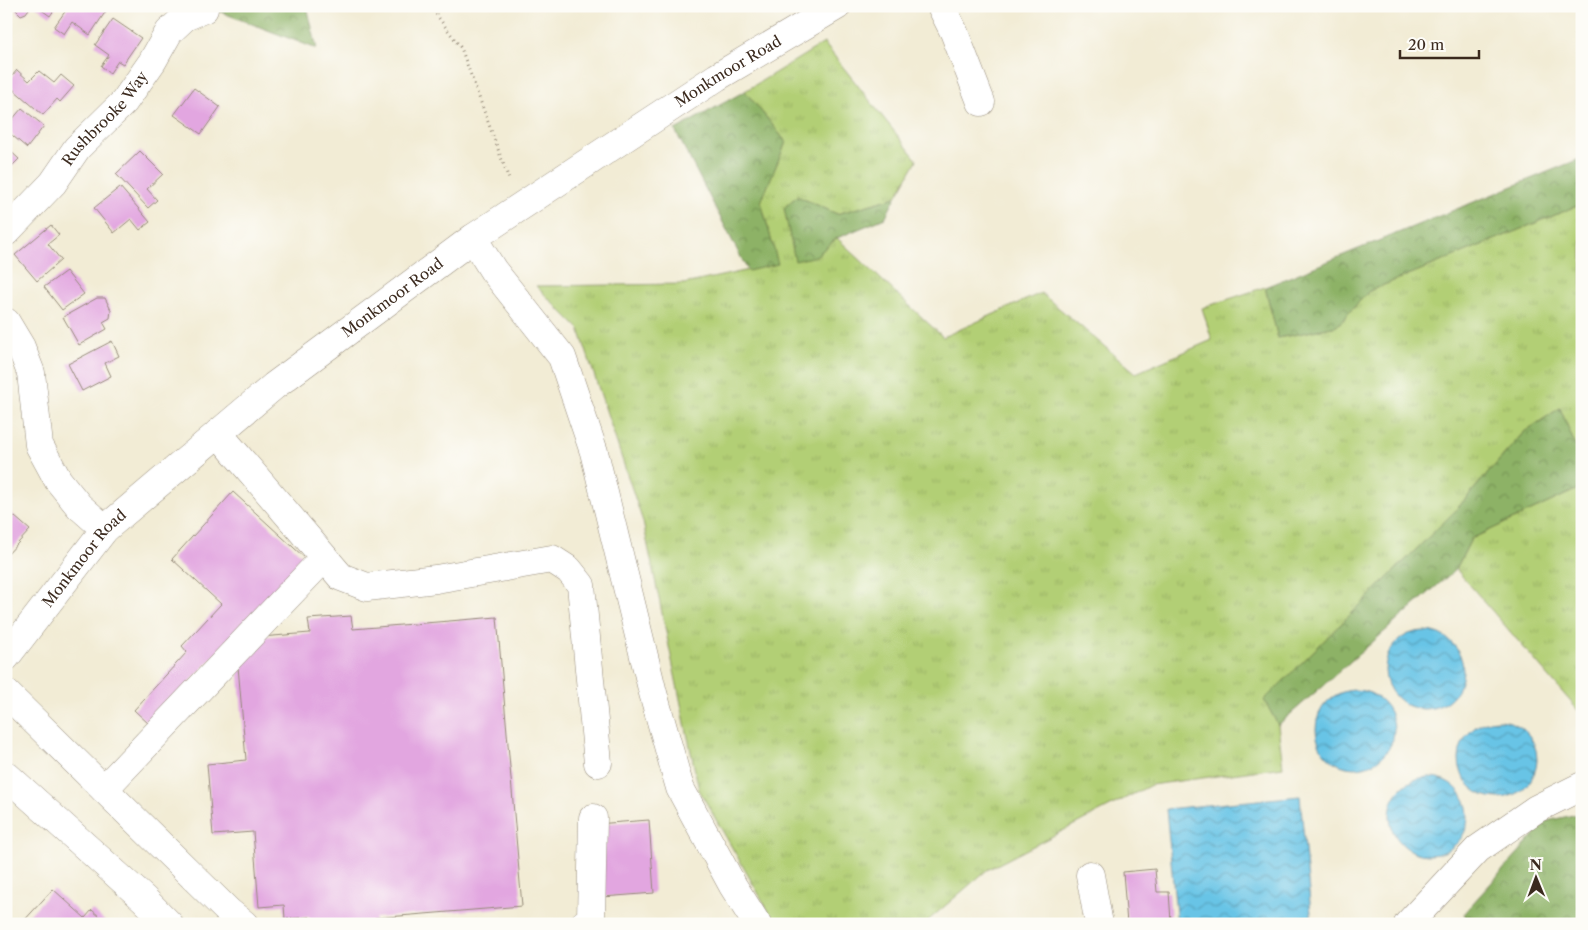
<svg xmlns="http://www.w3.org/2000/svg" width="1588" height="930" font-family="'Libre Caslon Text',serif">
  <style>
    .grass { fill: url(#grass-tufts); stroke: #767c4a }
    .forest { fill: url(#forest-crowns); stroke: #646e42 }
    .water { fill: url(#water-waves); stroke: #527782 }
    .building { fill: #e2a6e0 }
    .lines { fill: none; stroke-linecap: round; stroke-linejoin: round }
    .minor-casing { stroke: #968b7a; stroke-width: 29 }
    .path { stroke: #968b7a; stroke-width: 3; stroke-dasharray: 1 4; stroke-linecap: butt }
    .minor { stroke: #fff; stroke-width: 28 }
    .labels { text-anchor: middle; stroke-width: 4; stroke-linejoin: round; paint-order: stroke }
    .street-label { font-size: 15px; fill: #3b2a1e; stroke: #fdfcf7 }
  </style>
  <defs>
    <pattern id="grass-tufts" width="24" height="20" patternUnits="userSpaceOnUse" patternTransform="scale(1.25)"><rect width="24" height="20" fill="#b2cf75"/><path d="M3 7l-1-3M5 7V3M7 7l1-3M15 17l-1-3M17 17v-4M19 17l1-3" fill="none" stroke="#9ab265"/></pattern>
    <pattern id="forest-crowns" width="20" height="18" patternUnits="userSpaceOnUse" patternTransform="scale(1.25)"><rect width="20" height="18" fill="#8db266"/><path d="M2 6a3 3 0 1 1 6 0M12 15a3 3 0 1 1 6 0" fill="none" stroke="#749153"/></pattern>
    <pattern id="water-waves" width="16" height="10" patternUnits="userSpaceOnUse" patternTransform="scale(1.25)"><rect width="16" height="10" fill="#68c4e6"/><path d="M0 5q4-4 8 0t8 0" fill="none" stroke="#579fba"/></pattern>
  </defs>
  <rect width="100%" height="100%" fill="#fdfcf7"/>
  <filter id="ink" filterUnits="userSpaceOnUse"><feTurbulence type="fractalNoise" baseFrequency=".02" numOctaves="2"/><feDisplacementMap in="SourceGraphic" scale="10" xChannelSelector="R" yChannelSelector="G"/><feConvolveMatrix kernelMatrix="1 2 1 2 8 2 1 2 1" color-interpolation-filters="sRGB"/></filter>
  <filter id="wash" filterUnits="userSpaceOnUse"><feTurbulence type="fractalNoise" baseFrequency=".0096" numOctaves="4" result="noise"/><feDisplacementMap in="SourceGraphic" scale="20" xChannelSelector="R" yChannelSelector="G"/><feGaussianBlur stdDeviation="1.12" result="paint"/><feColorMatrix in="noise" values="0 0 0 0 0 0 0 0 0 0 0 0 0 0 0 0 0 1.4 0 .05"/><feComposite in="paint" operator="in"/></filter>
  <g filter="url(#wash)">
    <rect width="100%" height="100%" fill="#f2ecd5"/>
    <path class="grass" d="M824,43L917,160L896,197L837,214L797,196L784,208L816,256L837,238L943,337L1041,293L1136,373L1212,340L1202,308L1265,287L1278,338L1337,326L1369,291L1582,204V462L1560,408L1524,432L1454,512L1265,700L1278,725L1283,767L1151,785L987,870L924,924H776L699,790L643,522L579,329L536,286L684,284L777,264L761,201L786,142L745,91Z
      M1582,487V715L1456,569L1471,539Z"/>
    <path class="forest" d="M205,6H307L317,49Z
      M745,91L786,142L761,202L778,264L748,271L675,130Z
      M1582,158V204L1369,291L1337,326L1278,338L1265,287Z
      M797,196L837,214L896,197L885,218L837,238L816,256L795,261L784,208Z
      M1560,408L1582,462V487L1471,539L1456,569L1278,725L1264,700L1454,512L1524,432Z
      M1582,813V924H1468L1464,913L1547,821Z"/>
    <path class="water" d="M1385 670a39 39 0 1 1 78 0a39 39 0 1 1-78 0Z
      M1316 729a39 39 0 1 1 78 0a39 39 0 1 1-78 0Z
      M1459 759a39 39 0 1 1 78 0a39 39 0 1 1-78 0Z
      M1390 816a39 39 0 1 1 78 0a39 39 0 1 1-78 0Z
      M1300,796L1312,924H1177L1166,809Z"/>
    <g id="blocks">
      <path class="building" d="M16,6H31L26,13L21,15L16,10Z
        M36,6H57L50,16Z
        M69,6H105L108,8L90,35L72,22L64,34L54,27Z
        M113,19L141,38L123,64L118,61L110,73L101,66L109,55L95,45Z
        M17,70L29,81L39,71L54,83L61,75L74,86L60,102L57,99L43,115L6,83Z
        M194,88L220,107L201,134L174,115Z
        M22,108L44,126L27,148L6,130V127Z
        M6,147L19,159L6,172Z
        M140,151L163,174L147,189L157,200L148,208L116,174Z
        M120,187L150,222L140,230L131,219L114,233L94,208Z
        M51,225L59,235L48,244L61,260L37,281L15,255Z
        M66,271L84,294L62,310L44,287Z
        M97,298H105L111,310L110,318L103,322L107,329L79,345L63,317Z
        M112,341L119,356L105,363L111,376L82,391L68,364Z
        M233,492L305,558L150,725L134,710L187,652L182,646L221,604L172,559Z
        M6,509L30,530L6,556Z
        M351,616L353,629L497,617L522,906L375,918V924H310V917L285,919L284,905L259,907L253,832L213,835L207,764L246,760L238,666L261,637L310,633L308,619Z
        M649,820L654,893L603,897L596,824Z
        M1155,869L1157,892H1169L1171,921L1158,922V924H1127L1123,872Z
        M53,889L85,918L92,910L108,924H21Z"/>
    </g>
  </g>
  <g filter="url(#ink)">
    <use href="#blocks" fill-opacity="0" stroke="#968b7a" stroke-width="1"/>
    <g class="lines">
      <defs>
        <g id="minor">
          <path d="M941,6L954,32L981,102"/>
          <path id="s1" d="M6,232L53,183L77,148L124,102L152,62L169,32L185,17L204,9"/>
          <path d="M473,238L493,270L562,357L594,452L653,693L680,788L733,886L757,924"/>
          <path d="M6,322L21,347L31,373L39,445L58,480L79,506L105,529"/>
          <path d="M218,433L341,577L367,587L436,579L552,559L569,570L581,585L598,763"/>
          <path id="s2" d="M6,657L105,529L274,386L473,238L717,77L837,6"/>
          <path d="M6,693L229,912L244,924"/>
          <path d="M6,775L144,899L169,924"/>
          <path d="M104,789L324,558"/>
          <path d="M1090,875L1099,924"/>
          <path d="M584,924L591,919L593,818"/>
          <path d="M1408,924L1478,849L1536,809L1582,786"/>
        </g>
      </defs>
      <use href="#minor" class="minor-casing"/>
      <path class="path" d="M430,6L461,48L510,182"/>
      <use href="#minor" class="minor"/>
    </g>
  </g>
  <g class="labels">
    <g class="street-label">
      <text dy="5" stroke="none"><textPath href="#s2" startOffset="936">Monkmoor Road</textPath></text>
      <text dy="5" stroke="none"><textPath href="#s1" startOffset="151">Rushbrooke Way</textPath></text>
      <text dy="5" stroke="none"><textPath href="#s2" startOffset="531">Monkmoor Road</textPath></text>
      <text dy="5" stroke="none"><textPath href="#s2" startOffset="126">Monkmoor Road</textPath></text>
    </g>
  </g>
  <rect width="1588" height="930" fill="none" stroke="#fdfcf7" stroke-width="25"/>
  <g transform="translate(1536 878) rotate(359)" stroke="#fdfcf7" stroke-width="4" paint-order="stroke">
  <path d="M0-4L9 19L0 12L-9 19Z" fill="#3b2a1e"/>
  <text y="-8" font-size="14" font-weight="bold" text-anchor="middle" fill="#3b2a1e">N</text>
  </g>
  <path d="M1400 50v8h79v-8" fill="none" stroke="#3b2a1e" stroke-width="2.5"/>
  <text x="1408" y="50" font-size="15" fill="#3b2a1e" stroke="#fdfcf7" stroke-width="4" paint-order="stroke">20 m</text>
</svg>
